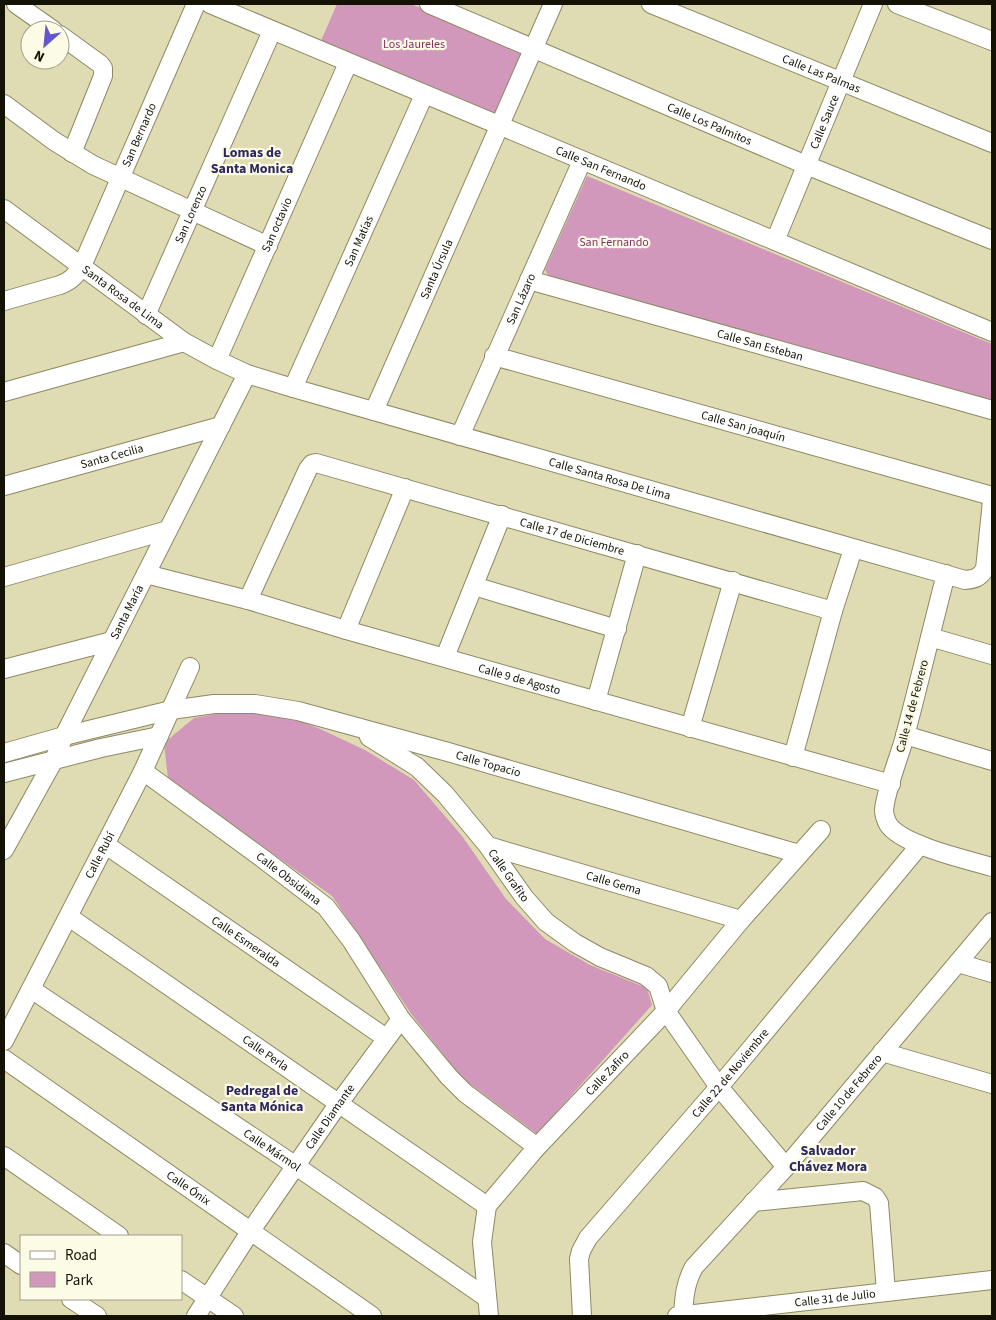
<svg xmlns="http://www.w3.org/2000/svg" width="996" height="1320" font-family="'Source Sans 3',sans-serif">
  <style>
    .green { fill: #d298bb }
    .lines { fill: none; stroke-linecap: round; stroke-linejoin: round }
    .minor-casing { stroke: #8d8963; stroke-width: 20 }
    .minor { stroke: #fff; stroke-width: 18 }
    .labels { text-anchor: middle; stroke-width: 4.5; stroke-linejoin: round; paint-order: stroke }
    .park-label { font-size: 12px; fill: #833268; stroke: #fcfbe6 }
    .street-label { font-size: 12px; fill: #131204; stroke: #fcfbe6 }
    .neighbourhood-label { font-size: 14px; font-weight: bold; fill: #2c2761; stroke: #fcfbe6 }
  </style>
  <rect width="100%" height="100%" fill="#dfdbb2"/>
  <path class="green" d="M337,4H411L522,51L495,117L320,43Z
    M587,176L992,344V402L549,277L545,270Z
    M226,712L284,715L318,728L365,750L414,780L462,836L506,899L545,939L590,965L647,988L652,1005L537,1134L462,1078L412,1015L332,896L168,779L164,743L194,718Z"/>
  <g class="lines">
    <defs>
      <g id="minor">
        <path d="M16,4L53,30"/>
        <path id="s1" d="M210,4L992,332"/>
        <path id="s2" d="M429,4L806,165L992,240"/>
        <path id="s3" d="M651,4L992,143"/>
        <path d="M897,4L992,41"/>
        <path d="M60,35L100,64L103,68V76L72,153"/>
        <path d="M4,104L54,141L93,165L268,246"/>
        <path id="s4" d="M4,209L184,342L217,360L247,374L293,388L965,580C975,579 979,578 985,569L992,501"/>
        <path id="s5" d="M775,241L873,4"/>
        <path id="s6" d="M529,280L992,410"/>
        <path id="s7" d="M4,301L60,285C71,281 75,276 82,266L196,4"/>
        <path id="s8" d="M146,315L272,31"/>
        <path id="s9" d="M494,356L992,496"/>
        <path id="s10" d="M217,360L348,63"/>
        <path id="s11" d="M293,388L424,95"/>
        <path d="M4,392L184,342"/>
        <path id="s12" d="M374,411L553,4"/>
        <path id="s13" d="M460,436L582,161"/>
        <path id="s14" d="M4,486L221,426"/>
        <path id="s15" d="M146,574L248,600L346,630L891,784"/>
        <path d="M946,574C932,628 919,683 905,736C899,758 886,789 884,810C884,814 886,820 888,824C901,845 968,860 992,867"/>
        <path d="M4,577L168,530"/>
        <path d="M474,586L617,629"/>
        <path id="s16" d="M248,600L308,469L312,464L316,463L833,611"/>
        <path d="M346,630L405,488"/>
        <path d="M930,637L992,655"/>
        <path d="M445,657L502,515"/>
        <path d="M4,669L112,641"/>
        <path d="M596,701L637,554"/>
        <path d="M690,728L733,581"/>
        <path d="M905,735L992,761"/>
        <path id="s17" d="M369,737L417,767L445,794L488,846L524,897L546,922L575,943L600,957L646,976L658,986L666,1011L719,1087L786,1167"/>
        <path id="s18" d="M4,753L64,736L171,710L214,704H255L298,711L448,752L799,854"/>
        <path d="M793,757L833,611L853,549"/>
        <path id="s19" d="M143,771L262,858L326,907L351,940L401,1019L449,1077L465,1093L537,1147"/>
        <path d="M4,773L101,748L159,736"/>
        <path id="s20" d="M106,845L386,1038"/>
        <path id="s21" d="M488,846L741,920"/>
        <path id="s22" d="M4,850L54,760L64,736L247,374"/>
        <path id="s23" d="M69,917L487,1206"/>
        <path d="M958,963L992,973"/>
        <path id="s24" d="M31,989L296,1166L487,1298"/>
        <path id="s25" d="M4,1041L143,771L190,667"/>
        <path d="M882,1052L992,1084"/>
        <path id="s26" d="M4,1059L372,1316"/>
        <path d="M4,1156L119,1236"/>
        <path d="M753,1202L863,1191L875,1197L879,1203L886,1292"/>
        <path d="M4,1253L21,1265"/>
        <path d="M181,1280L234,1316"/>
        <path d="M71,1299L97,1316"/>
        <path id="s27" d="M196,1316L250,1232L339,1103L401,1019"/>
        <path id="s28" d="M489,1316L482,1242L487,1206L537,1147L666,1011L741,920L821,830"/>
        <path id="s29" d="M582,1316L579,1259L581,1251L588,1238L719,1087L920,845"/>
        <path id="s30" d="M677,1316L992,1280"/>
        <path id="s31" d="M683,1316C684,1298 685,1283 694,1267L786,1167L992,922"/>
      </g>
    </defs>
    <use href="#minor" class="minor-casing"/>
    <use href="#minor" class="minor"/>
  </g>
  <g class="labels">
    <g class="park-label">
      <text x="414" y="48">Los Jaureles</text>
      <text x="614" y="246">San Fernando</text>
    </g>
    <g class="street-label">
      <text dy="4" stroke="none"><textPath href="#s3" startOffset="184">Calle Las Palmas</textPath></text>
      <text dy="4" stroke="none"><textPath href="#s5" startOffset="129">Calle Sauce</textPath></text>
      <text dy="4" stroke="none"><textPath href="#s2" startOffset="305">Calle Los Palmitos</textPath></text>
      <text dy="4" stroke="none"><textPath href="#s7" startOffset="231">San Bernardo</textPath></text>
      <text dy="4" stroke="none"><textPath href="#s1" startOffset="424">Calle San Fernando</textPath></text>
      <text dy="4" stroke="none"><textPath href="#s8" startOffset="110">San Lorenzo</textPath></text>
      <text dy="4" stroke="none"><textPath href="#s10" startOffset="148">San octavio</textPath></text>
      <text dy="4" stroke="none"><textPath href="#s11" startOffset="161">San Matías</textPath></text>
      <text dy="4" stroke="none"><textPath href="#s12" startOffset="155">Santa Úrsula</textPath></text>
      <text dy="4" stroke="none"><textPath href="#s4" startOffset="148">Santa Rosa de Lima</textPath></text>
      <text dy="4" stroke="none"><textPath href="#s13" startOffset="150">San Lázaro</textPath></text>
      <text dy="4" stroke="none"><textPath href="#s6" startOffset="240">Calle San Esteban</textPath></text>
      <text dy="4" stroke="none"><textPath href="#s9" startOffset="259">Calle San joaquín</textPath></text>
      <text dy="4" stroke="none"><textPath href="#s14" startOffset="112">Santa Cecilia</textPath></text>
      <text dy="4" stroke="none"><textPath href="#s4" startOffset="672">Calle Santa Rosa De Lima</textPath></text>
      <text dy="4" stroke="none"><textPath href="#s16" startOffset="421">Calle 17 de Diciembre</textPath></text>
      <text dy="4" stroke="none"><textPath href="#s22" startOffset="268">Santa María</textPath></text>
      <text dy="4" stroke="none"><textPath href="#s15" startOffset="388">Calle 9 de Agosto</textPath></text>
      <text transform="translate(912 706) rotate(-75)" y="4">Calle 14 de Febrero</text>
      <text dy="4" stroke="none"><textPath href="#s18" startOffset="498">Calle Topacio</textPath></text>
      <text dy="4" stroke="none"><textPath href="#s25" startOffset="209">Calle Rubí</textPath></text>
      <text dy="4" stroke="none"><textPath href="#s17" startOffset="199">Calle Grafito</textPath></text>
      <text dy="4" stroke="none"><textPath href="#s19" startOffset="181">Calle Obsidiana</textPath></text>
      <text dy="4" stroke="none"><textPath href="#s21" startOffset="131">Calle Gema</textPath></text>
      <text dy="4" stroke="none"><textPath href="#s20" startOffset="170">Calle Esmeralda</textPath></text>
      <text dy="4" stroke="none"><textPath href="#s23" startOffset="239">Calle Perla</textPath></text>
      <text dy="4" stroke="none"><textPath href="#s28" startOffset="290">Calle Zafiro</textPath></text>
      <text dy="4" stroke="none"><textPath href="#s29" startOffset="298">Calle 22 de Noviembre</textPath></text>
      <text dy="4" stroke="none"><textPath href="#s31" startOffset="284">Calle 10 de Febrero</textPath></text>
      <text dy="4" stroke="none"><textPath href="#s27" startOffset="240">Calle Diamante</textPath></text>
      <text dy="4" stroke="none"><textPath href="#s24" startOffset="290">Calle Mármol</textPath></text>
      <text dy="4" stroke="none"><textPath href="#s26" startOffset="225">Calle Ónix</textPath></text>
      <text dy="4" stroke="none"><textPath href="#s30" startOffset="159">Calle 31 de Julio</textPath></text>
    </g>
    <g class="neighbourhood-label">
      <text x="252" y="157">Lomas de<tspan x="252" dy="16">Santa Monica</tspan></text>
      <text x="262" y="1095">Pedregal de<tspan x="262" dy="16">Santa Mónica</tspan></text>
      <text x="828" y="1155">Salvador<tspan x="828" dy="16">Chávez Mora</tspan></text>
    </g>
  </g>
  <rect width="996" height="1320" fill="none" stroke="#131204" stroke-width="10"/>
  <rect x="20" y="1235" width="162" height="65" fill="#fcfbe6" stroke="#9f9e8c"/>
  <rect x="30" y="1251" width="25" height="8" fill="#ffffff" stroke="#9f9e8c"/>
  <text x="65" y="1260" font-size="15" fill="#131204">Road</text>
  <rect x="30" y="1272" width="25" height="15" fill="#d298bb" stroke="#9f9e8c"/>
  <text x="65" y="1285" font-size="15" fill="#131204">Park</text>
  <g transform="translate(45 45) rotate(207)"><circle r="24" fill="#fcfbe6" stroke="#9f9e8c"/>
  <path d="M0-4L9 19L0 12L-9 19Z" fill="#6357d0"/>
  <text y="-8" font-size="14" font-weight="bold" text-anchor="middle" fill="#131204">N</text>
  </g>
</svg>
